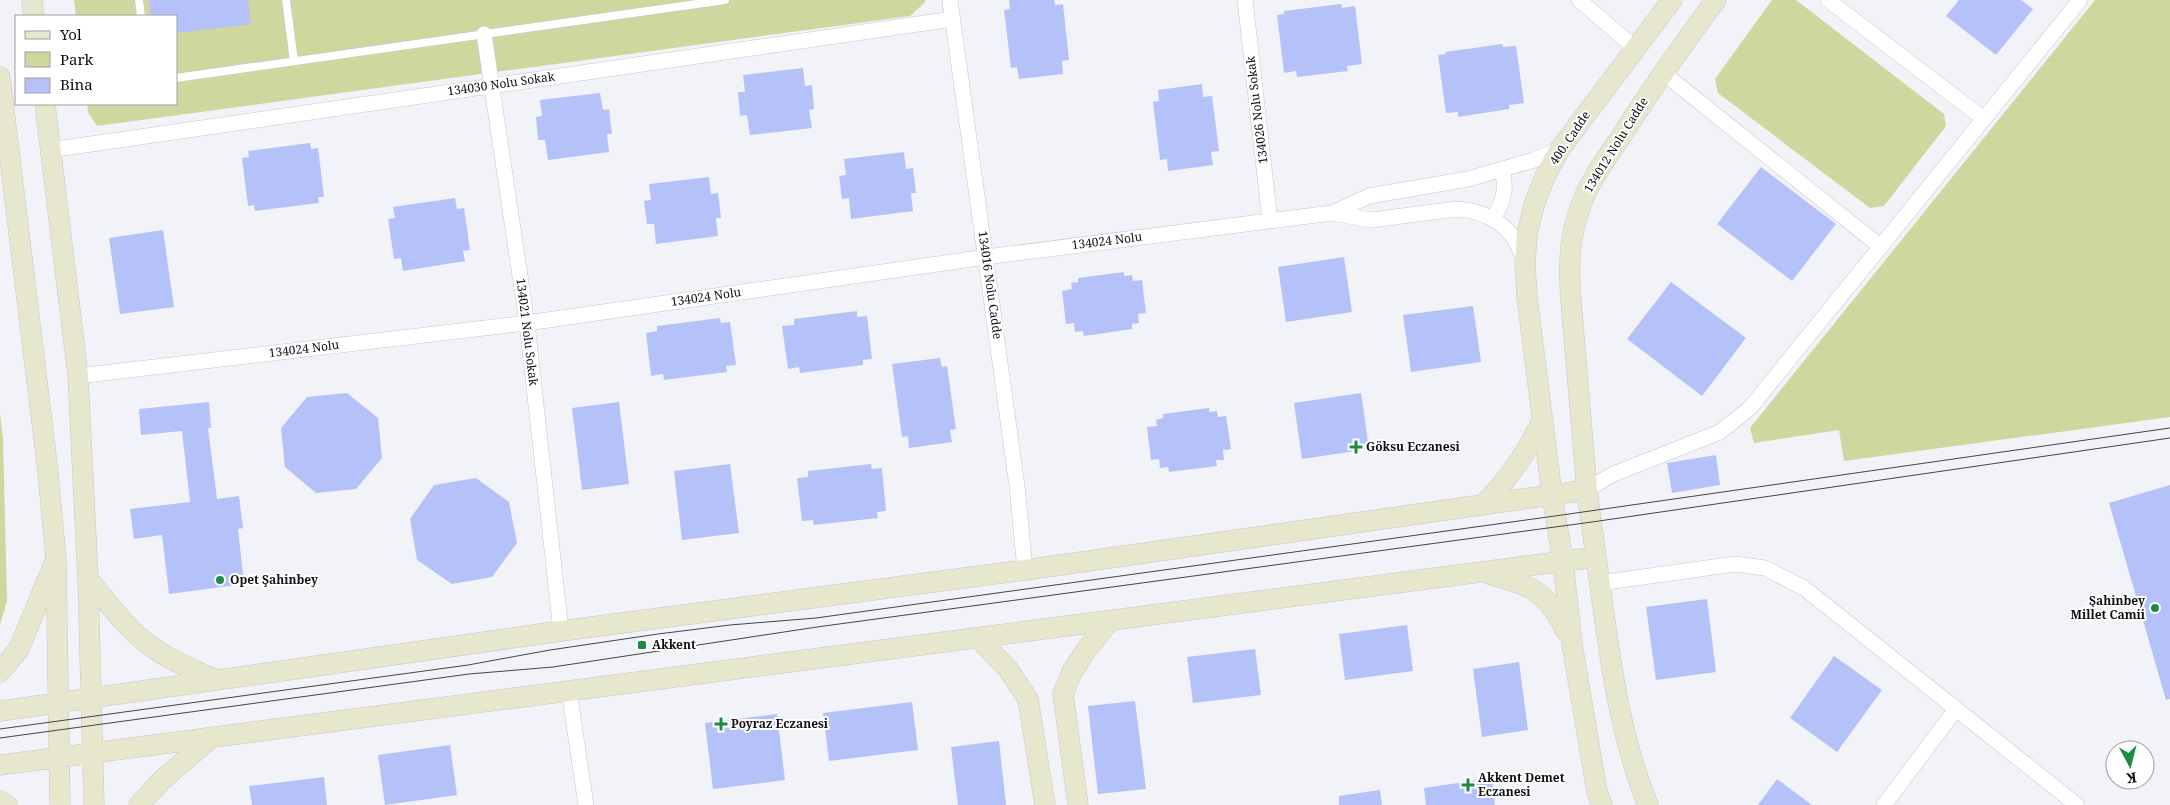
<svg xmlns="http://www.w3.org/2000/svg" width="2170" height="805" font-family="'Noto Serif',serif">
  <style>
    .green { fill: #cfd79e }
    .building { fill: #b5c2f9 }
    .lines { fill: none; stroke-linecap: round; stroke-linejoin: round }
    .lane-casing { stroke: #c5c7cc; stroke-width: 9 }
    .street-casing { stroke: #c5c7cc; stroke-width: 16 }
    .secondary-casing { stroke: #c5c7cc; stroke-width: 21 }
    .lane { stroke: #fff; stroke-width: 8 }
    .street { stroke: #fff; stroke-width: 15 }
    .secondary { stroke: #e7e7ce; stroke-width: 20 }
    .tram { stroke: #444548; stroke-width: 1 }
    .poi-dot { fill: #1b8c45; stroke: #fff; stroke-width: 2 }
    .labels { text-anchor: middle; stroke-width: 4; stroke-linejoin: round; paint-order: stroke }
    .street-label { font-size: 12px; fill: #0f0f11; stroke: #fff }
    .poi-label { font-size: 12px; font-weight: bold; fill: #0f0f11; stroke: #fff; text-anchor: start }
  </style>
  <rect width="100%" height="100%" fill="#f1f3f8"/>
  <path class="green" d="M74,0H925V2L910,16L97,126L88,112L87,104H176V16H76Z
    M1772,0H1796L1944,114L1946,126L1884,206L1870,208L1718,93L1715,79Z
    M2095,0H2170V417L1844,461L1839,430L1754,443L1750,428Z
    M0,414L3,438L7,600L0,625Z"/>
  <path class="building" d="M149,0H248L251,24L176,33V16H151Z
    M1009,0H1054L1055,5L1063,4L1069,60L1062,61L1063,74L1019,79L1017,67L1011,68L1004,10L1010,9Z
    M1959,0H2021L2033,9L1996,55L1946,16Z
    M1341,4L1342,8L1355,6L1362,64L1347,66L1348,71L1297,77L1296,71L1284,73L1277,15L1284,14V11Z
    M1502,44L1503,47L1516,46L1524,103L1509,105V109L1458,117V112L1446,113L1438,55L1446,54L1445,52Z
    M803,68L805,86L812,85L814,109L809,110L812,128L750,135L747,115L740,116L738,92H745L743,75Z
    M1202,84L1203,97L1212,96L1219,151L1211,152L1213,165L1168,171L1167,159L1160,160L1153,102L1159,101L1158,90Z
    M600,93L603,110L609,109L612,134H607L609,152L548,160L545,140H538L536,117L542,116L540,100Z
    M310,143L311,149L318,148L324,197H318L319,203L255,211L254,205L248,206L242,158L249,157L248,151Z
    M904,152L906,169L913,168L916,193H911L913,211L851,219L849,198L842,199L839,176L846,175L844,159Z
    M1761,167L1836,224L1792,281L1717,224Z
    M709,177L711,194L718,193L721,218H716L718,236L656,244L654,224H647L644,201L651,200L649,184Z
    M455,198L457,209L464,208L470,250L463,251L465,261L403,271L401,258L394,259L388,219L395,218L393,207Z
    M163,230L174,307L120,314L109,238Z
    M1344,257L1352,312L1286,322L1278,267Z
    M1124,272V276L1132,275L1133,281L1142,280L1146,313L1138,314L1139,323L1132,324V329L1084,336L1083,331L1075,332L1074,323L1066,324L1062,291L1072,289L1071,283L1078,282V278Z
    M1671,282L1746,338L1702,396L1627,339Z
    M1473,306L1481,362L1411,372L1403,315Z
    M857,311V317L867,316L872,359L863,360V365L800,373L799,367L788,369L782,326L794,325V319Z
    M720,318L721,323L730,322L736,365L726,366L727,372L664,380L663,374L651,376L646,333L657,331V326Z
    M940,358L942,367L947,366L956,429L950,430L952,442L909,448L908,436L902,437L892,364Z
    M347,393L378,418L382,458L356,489L316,493L285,467L281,428L307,397Z
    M1361,393L1369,449L1302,459L1294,403Z
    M209,402L211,428H208L217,499L239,496L243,528L238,529L244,584L169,594L162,535L134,539L130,509L190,502L182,431L141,435L139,409Z
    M619,402L629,484L582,490L572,408Z
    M1209,408V412L1217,411L1218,417L1226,416L1231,449L1223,450L1224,460H1216L1217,466L1169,472L1168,467L1160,468L1159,459L1151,460L1147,427L1157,426L1156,420L1163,418V414Z
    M1716,455L1720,485L1672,493L1667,463Z
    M730,464L739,533L682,540L674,471Z
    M871,464L872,469L882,468L886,511L877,512L878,518L814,525L813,520L802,521L797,478L808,477V471Z
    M476,478L509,502L517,543L492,577L452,584L417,560L410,519L434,485Z
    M2170,485V699L2166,700L2109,503Z
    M1707,599L1716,672L1656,680L1646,607Z
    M1407,625L1413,671L1345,680L1339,634Z
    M1255,649L1261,695L1193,703L1187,657Z
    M1834,656L1882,690L1837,752L1790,718Z
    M1519,662L1528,730L1482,737L1473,669Z
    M1135,701L1146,789L1098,794L1088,706Z
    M912,702L918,750L829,761L823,713Z
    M777,714L785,780L713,789L705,723Z
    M999,741L1006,805H958L951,747Z
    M450,745L457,795L385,805L378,755Z
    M324,777L327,805H252L249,786Z
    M1492,778L1495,805H1426L1424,788Z
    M1777,779L1812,805H1758Z
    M1380,790L1382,805H1339V796Z"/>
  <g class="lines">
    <defs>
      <path id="lane" d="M139,0L141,16
        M286,0L294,61
        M176,78L725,0"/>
      <path id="street" d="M950,0L1017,486L1025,570
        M1245,0L1270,221
        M1579,0L1635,48
        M1828,0L1984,119
        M484,34L527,323L561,631
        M1662,72L1881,247
        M50,150L953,19
        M1332,213L1371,220L1457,209C1488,211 1515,227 1523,259
        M1493,218C1504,202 1507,188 1502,169
        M78,376L527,323L986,257L1332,213L1369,196L1468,179L1534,160L1560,149
        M1587,490L1611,475L1720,432L1750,408L2080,0
        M1600,583L1735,564L1765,568L1804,588L2077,805
        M569,691L586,805
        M1884,805L1956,709"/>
      <path id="secondary" d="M32,0L34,16
        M0,77L48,472L56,560L60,805
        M45,104L78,376L88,579L94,805
        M1483,505C1510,478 1526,453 1543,419
        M1596,557C1608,640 1616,727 1648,805
        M1492,575C1532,585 1548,593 1566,631
        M88,579C107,601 125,627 148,644C168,660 193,669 216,680
        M978,638L1008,669L1028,699L1045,805
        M0,672L19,649L53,566
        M0,711L561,631L1025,570L1587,490
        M0,765L1596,557L1587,490L1571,302C1569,272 1568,241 1579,211C1588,183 1606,159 1622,135C1652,88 1683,44 1716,0
        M0,801L7,805
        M139,805L162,780L211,738
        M1078,805L1063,694L1072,672L1086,650L1110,621
        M1602,805L1597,792L1572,644L1563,562L1552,495L1527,297L1525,264L1527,234L1534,205L1546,174L1560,149L1672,0"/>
    </defs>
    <use href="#lane" class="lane-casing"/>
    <use href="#street" class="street-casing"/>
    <use href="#secondary" class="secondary-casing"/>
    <use href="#lane" class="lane"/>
    <use href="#street" class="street"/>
    <use href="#secondary" class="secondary"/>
    <path class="tram" d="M0,729L468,665L550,650L658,634L730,625L816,618L1555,516L2170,428
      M0,738L469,674L553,667L817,627L1592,522L2170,438"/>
  </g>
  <g class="poi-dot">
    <path d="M1353.5 439.5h5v5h5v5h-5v5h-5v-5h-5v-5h5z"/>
    <circle cx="220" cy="580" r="5"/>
    <circle cx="2155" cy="608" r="5"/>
    <rect x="637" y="640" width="10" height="10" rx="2.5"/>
    <path d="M718.5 716.5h5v5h5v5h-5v5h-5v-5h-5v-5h5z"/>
    <path d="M1465.5 777.5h5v5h5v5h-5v5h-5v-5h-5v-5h5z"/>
  </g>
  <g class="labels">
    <g class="street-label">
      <text transform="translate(501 84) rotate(-8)" y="4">134030 Nolu Sokak</text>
      <text transform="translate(1257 110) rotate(-97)" y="4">134026 Nolu Sokak</text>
      <text transform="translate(1570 138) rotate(-56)" y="4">400. Cadde</text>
      <text transform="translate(1616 145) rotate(-58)" y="4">134012 Nolu Cadde</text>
      <text transform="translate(1107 241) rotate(-7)" y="4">134024 Nolu</text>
      <text transform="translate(990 285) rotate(82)" y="4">134016 Nolu Cadde</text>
      <text transform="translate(706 297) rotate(-8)" y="4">134024 Nolu</text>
      <text transform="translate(527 332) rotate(83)" y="4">134021 Nolu Sokak</text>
      <text transform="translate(304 349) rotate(-7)" y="4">134024 Nolu</text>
    </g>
    <g class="poi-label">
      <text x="1366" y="451">Göksu Eczanesi</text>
      <text x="230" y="584">Opet Şahinbey</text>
      <text x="2145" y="605" text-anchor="end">Şahinbey<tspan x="2145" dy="14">Millet Camii</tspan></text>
      <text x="652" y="649">Akkent</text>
      <text x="731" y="728">Poyraz Eczanesi</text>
      <text x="1478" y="782">Akkent Demet<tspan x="1478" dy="14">Eczanesi</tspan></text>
    </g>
  </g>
  <rect x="15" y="15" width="162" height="90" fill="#ffffff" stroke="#9f9fa0"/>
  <rect x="25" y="31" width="25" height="8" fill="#e7e7ce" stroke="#9f9fa0"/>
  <text x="60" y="40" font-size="15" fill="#0f0f11">Yol</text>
  <rect x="25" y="52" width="25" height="15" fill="#cfd79e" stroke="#9f9fa0"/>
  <text x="60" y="65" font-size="15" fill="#0f0f11">Park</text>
  <rect x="25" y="78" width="25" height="15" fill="#b5c2f9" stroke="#9f9fa0"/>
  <text x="60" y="90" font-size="15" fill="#0f0f11">Bina</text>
  <g transform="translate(2130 765) rotate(173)"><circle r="24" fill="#ffffff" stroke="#9f9fa0"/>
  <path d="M0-4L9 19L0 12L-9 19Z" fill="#1b8c45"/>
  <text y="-8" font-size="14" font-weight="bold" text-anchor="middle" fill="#0f0f11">K</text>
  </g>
</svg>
